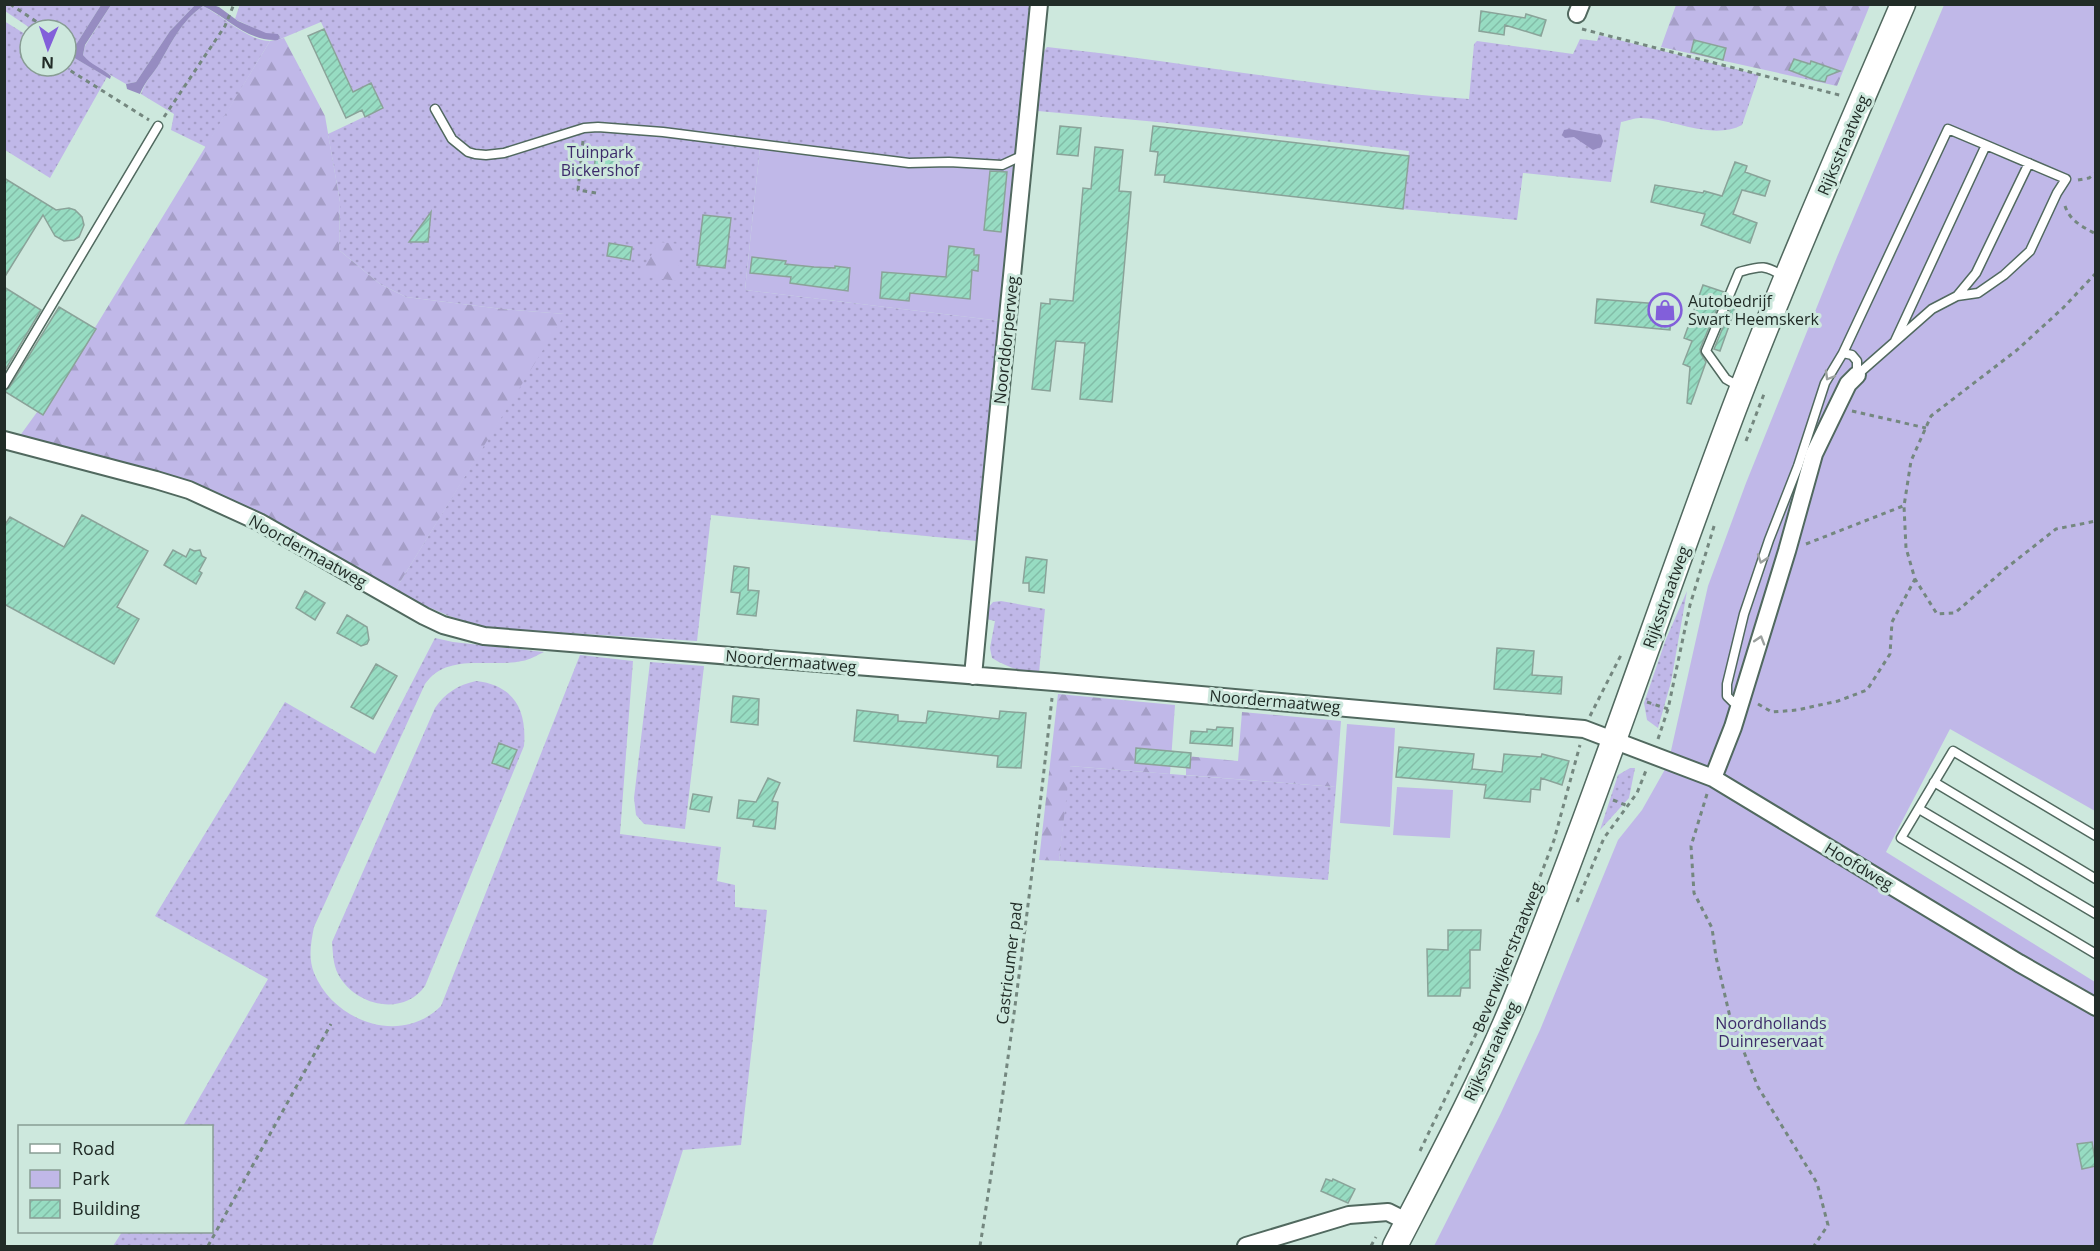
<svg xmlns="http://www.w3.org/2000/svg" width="2100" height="1251" font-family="'Open Sans',sans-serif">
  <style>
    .grass { fill: url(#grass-dots) }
    .forest { fill: url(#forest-firs) }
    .park { fill: #c0b8e8 }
    .water { fill: #968cc1 }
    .building { fill: url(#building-hatch); stroke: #8aa399; stroke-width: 1.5 }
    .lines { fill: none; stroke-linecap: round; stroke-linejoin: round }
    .service-casing { stroke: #51695f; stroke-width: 11 }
    .minor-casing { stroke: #51695f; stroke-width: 20 }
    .secondary-casing { stroke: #51695f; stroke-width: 27 }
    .path { stroke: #74877f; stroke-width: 3; stroke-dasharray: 4.5 4.5; stroke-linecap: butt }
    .service { stroke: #fff; stroke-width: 8 }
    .minor { stroke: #fff; stroke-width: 16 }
    .secondary { stroke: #fff; stroke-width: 24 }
    .oneway { stroke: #9ba09e }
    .labels { text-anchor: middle; stroke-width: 6; stroke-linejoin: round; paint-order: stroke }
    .street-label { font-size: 16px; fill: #212c27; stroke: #cde8dd }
    .park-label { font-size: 16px; fill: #3d2b6b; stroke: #cde8dd }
    .poi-label { font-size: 16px; fill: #212c27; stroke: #cde8dd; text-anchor: start }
  </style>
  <defs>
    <pattern id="grass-dots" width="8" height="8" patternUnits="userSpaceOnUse" patternTransform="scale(1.5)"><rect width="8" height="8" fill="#c0b8e8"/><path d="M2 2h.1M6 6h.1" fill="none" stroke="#a59ec7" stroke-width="1.8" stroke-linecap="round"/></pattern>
    <pattern id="forest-firs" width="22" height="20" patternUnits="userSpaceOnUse" patternTransform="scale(1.5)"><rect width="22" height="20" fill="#c0b8e8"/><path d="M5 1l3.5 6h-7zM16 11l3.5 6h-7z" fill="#a59ec7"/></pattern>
    <pattern id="building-hatch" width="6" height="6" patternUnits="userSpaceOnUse" patternTransform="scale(1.5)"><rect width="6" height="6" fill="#97dcc2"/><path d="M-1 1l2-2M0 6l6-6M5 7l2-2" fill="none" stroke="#82bda7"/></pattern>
  </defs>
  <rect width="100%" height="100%" fill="#cde8dd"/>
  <path class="grass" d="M240,4L1032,5L1014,170L760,147L745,290L1001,321L977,541L711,515L697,641L487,628L449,616L394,592L564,314L502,309L406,297L380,284L339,250L340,202L328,134L383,108L354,93L321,22L278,40L280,37L278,34H266L235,19Z
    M5,5H101L77,43L66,53L107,77L50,178L5,150L4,21L30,37V66H66V30H33L5,11Z
    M111,5H195L170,31L136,82L126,84L88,62L83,55L85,46Z
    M203,6C223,16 248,41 270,41L206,147L171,130L174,114L141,94C146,80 150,78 158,66C171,44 181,21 203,6Z
    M1599,35L1759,75L1742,125C1711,141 1672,118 1640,118C1634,118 1627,121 1621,122L1611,182L1523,173L1517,220L1402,209L1409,151L1168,123L1038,111L1040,57L1047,47C1188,62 1328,89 1469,99L1474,44L1477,41L1573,54L1580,39L1597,41Z
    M1687,591L1671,682L1658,728L1647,720L1644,703L1666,639Z
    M1001,601L1045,609L1039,673C1021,672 1007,667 992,658L990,648L995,621L986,619L988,608L993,602Z
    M435,638L453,642L544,652C537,655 530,660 522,661C489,668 447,652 425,684L314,927C311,942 308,958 314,973C334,1022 401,1046 441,1006L580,655L633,661L620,834L721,847L717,881L735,885V907L767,910L741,1145L683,1150L652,1246H113L122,1232H212V1126H183L268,979L155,916L285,702L375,754Z
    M650,662L704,666L685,829L644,824L636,815L634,798Z
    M476,681C514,685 527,710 524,746L425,986C403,1017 355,1006 338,974C333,964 333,953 332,942L435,708C445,693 458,685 476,681Z
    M1069,766L1336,787L1328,880L1059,861Z
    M1630,768H1635L1629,798L1600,830L1618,775Z"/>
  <path class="forest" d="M1676,5H1870L1837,86L1661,47Z
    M284,38L325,116L340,202L339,250L380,284L406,297L502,309L565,314L394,592L281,526L19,437L77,357L270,41Z
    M659,242L680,244L678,281L639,276Z
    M1058,694L1175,705L1170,774L1070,766L1059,861L1039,860Z
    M1242,712L1341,721L1336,787L1186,775V756L1238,761Z"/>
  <path class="park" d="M1944,5H2095V811L1950,729L1886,852L2095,982V1246H1434L1500,1115L1540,1030L1618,840L1642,810L1668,764L1708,586L1746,483L1837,257Z
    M760,147L1014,170L1001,321L745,290Z
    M1347,724L1395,728L1390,827L1340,823Z
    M1397,787L1453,790L1450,838L1393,835Z"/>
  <path class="water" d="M101,5H111L85,45L83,55C91,65 102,68 111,76L110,79L66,53L77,43Z
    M195,5H213L219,7L238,21L266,33L278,34L280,37L278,40C248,42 228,18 203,6C181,21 171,44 158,66C150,78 146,80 140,94L127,89L126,84L136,82L170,31Z
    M1569,129L1601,135L1603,141L1601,147L1593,150L1574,137L1565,138L1562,135L1564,130Z"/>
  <path class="building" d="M1481,11L1525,18L1526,14L1546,20L1541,36L1505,25L1504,35L1479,31Z
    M324,29L353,92L371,83L383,108L365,117L362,110L346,118L308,36Z
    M1694,40L1726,48L1723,60L1691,52Z
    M1794,59L1810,64L1811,61L1840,71L1827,76L1825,82L1815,80L1789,70Z
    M1060,126L1081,128L1078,156L1057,154Z
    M1153,126L1409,156L1403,209L1164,182L1165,175H1155L1158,152L1150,151Z
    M1095,147L1123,150L1119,191L1131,192L1112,402L1080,399L1085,343L1056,341L1050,391L1032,389L1041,303L1050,304V299L1073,301L1083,188L1091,189Z
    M596,151L620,153L617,172L594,170Z
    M1735,162L1747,166L1745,172L1770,181L1765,196L1742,190L1733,214L1757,223L1750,243L1701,225L1705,214L1651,202L1655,185L1703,193L1704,191L1722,196Z
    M990,171L1007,172L1001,232L984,230Z
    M4,178L56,210L69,208L75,210L82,217L84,225L79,237L74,240L64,241L55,236L43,215L4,278Z
    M431,212L428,242H409Z
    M703,215L731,218L725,268L697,265Z
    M609,243L632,247L630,260L607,256Z
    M949,246L974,249V255H979L978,271L972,270L970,299L910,293L909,301L880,298L882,272L946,277Z
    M752,257L786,261L785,264L814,267L835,268V266L850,268L848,291L790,283L791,277L750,273Z
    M1703,285L1724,292L1700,349L1701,354L1706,362L1691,404L1687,403L1690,367L1683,364L1692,341L1684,338Z
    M4,287L41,310L4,372Z
    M1736,296L1739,298L1720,351L1714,349Z
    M1597,299L1672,305L1670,330L1595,323Z
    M59,307L96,329L43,415L4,391L9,388Z
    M82,515L148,551L117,607L139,619L114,664L4,604V526L10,517L64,547Z
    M190,549L194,551L200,550L202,556L206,558L199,571L202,573L196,584L164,565L173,550L186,557Z
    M1026,557L1047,560L1044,593L1029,591V583H1023Z
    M734,566L749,568L748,590L759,591L756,616L737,614L740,593L731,592Z
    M305,591L325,603L315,620L296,608Z
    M347,615L367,627L369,640L367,644L361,646L337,633Z
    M1497,648L1534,651L1532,675L1562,677L1561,694L1494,689Z
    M376,664L397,676L373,719L351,707Z
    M733,696L759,699L758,725L731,722Z
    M857,710L898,715V721L926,723L928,711L999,719L1000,711L1026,713L1021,768L997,767L998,756L854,741Z
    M1217,727L1233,728L1232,746L1190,743L1191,731L1207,732V729L1216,730Z
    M499,743L517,750L509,769L492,763Z
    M1399,747L1474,754L1472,769L1502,772L1504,754L1541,757L1542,754L1569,761L1562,785L1541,778L1540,790L1531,789L1530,802L1484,798L1486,785L1396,777Z
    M1136,748L1191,753L1190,768L1135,763Z
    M768,778L780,783L772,801L778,802L775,829L753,826L754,820L737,818L739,800L756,802Z
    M693,794L712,797L709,812L690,809Z
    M1448,930H1481L1480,950H1470V988H1461L1460,996H1428L1427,949L1448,950Z
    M2092,1142L2096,1166L2082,1169L2077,1144Z
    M1326,1179L1332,1181L1333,1179L1355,1189L1348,1203L1321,1191Z"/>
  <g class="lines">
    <defs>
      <path id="service" d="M435,109L452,139L468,152L475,154L486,155L504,153L584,128L598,127L663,132L909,163L949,162L1002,165L1026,154
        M1957,296L1978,293L2004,275L2030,251L2057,193L2066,179L1986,145
        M1843,353L1948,129L1986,145L1895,341
        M1857,375L1932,309L1957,296L1976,273L2029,163
        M4,385L158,126
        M1740,387L1726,379L1706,351L1739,272C1761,266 1765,264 1784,277
        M1742,697L1733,702L1727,696V684L1744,614L1769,540L1798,466L1825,383L1843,353L1852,355L1857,361V375
        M1934,782L2096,879
        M1919,809L2096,914
        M2096,836L1953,751L1901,838L2096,954"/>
      <path id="minor" d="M1577,14L1581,4
        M4,440L156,480L189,490L259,522L424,616L443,625L484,636L1054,682L1584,729L1713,778L2019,963L2096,1007
        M973,676C993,452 1019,229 1039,4
        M1713,778L1733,727L1787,551L1814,454L1848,384L1857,375
        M1246,1246L1349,1215L1388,1212L1408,1222"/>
      <path id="secondary" d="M1395,1246C1437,1165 1481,1083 1516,998C1595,804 1660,605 1734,409C1786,273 1845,139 1903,4"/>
    </defs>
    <use href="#service" class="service-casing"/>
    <use href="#minor" class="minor-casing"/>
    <use href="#secondary" class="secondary-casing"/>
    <path class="path" d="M10,4L49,30
      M1582,29L1843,96
      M63,66L149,120
      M164,117L225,26L234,4
      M583,141L578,190L596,193
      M2078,180L2089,178L2096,173
      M2065,206C2070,221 2083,227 2096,234
      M2096,273L2063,308L2017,350L1931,416L1911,461L1904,506L1906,548L1915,579L1937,614L1955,613L2005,569L2056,529L2096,521
      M1852,411L1926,428
      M1746,441L1764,394
      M1806,544L1903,506
      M1647,702L1668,709
      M1758,704L1772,712L1797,710L1838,701L1867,690L1890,654L1892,622L1915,579
      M1590,716L1621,655
      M1658,739L1668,709L1690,605L1715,523
      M1707,794L1691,846L1694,893L1712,928L1716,957L1730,1017L1758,1087L1817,1183L1828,1225L1814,1246
      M1613,800L1628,806
      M1577,902L1604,838L1637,793L1647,768
      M1521,927L1554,840L1580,745
      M1420,1151L1486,1013
      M208,1246L331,1024
      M980,1246C1009,1064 1032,882 1052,698
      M1371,1246L1376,1237"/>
    <use href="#service" class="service"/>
    <use href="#minor" class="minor"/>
    <use href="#secondary" class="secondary"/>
  </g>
  <defs><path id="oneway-chevron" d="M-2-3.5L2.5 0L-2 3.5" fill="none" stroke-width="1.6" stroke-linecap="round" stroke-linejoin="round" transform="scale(1.5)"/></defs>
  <g class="oneway">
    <use href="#oneway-chevron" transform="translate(1829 376) rotate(120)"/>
    <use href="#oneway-chevron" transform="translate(1762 559) rotate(109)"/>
    <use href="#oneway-chevron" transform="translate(1760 640) rotate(-73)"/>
  </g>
  <defs>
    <symbol id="shop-ring" viewBox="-11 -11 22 22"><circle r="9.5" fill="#cde8dd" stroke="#825fda" stroke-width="1.5"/><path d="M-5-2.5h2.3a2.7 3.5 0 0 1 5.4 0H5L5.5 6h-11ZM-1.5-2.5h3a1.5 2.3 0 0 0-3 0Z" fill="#825fda"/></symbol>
  </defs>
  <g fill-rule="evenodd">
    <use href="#shop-ring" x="1646" y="291" width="38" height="38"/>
  </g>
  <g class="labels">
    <g class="street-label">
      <text transform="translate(1843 145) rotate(-67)" y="6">Rijksstraatweg</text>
      <text transform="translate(1006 340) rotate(-84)" y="6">Noorddorperweg</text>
      <text transform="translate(308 551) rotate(29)" y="6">Noordermaatweg</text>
      <text transform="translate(1666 597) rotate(-70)" y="6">Rijksstraatweg</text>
      <text transform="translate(791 661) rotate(5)" y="6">Noordermaatweg</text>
      <text transform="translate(1275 701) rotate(5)" y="6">Noordermaatweg</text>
      <text transform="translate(1859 866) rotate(31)" y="6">Hoofdweg</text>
      <text transform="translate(1507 957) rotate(-68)" y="6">Beverwijkerstraatweg</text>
      <text transform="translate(1009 963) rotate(-83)" y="6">Castricumer pad</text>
      <text transform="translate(1491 1051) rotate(-65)" y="6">Rijksstraatweg</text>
    </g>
    <g class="park-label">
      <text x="600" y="158">Tuinpark<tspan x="600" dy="18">Bickershof</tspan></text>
      <text x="1771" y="1029">Noordhollands<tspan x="1771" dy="18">Duinreservaat</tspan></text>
    </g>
    <g class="poi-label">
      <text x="1688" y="307">Autobedrijf<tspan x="1688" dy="18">Swart Heemskerk</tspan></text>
    </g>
  </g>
  <rect width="2100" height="1251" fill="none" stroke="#212c27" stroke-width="12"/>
  <rect x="18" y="1125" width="195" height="108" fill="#cde8dd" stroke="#889d94" stroke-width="1.5"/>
  <rect x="30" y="1144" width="30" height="9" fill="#ffffff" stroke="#889d94" stroke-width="1.5"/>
  <text x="72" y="1155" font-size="18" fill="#212c27">Road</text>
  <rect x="30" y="1170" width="30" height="18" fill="#c0b8e8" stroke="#889d94" stroke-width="1.5"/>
  <text x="72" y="1185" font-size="18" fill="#212c27">Park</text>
  <rect x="30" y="1200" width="30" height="18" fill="url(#building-hatch)" stroke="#889d94" stroke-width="1.5"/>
  <text x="72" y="1215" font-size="18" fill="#212c27">Building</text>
  <g transform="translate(48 48) rotate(182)"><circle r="28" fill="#cde8dd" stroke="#889d94" stroke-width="1.5"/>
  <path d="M0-4.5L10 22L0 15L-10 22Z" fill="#825fda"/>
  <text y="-9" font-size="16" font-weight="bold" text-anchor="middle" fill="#212c27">N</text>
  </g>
</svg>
